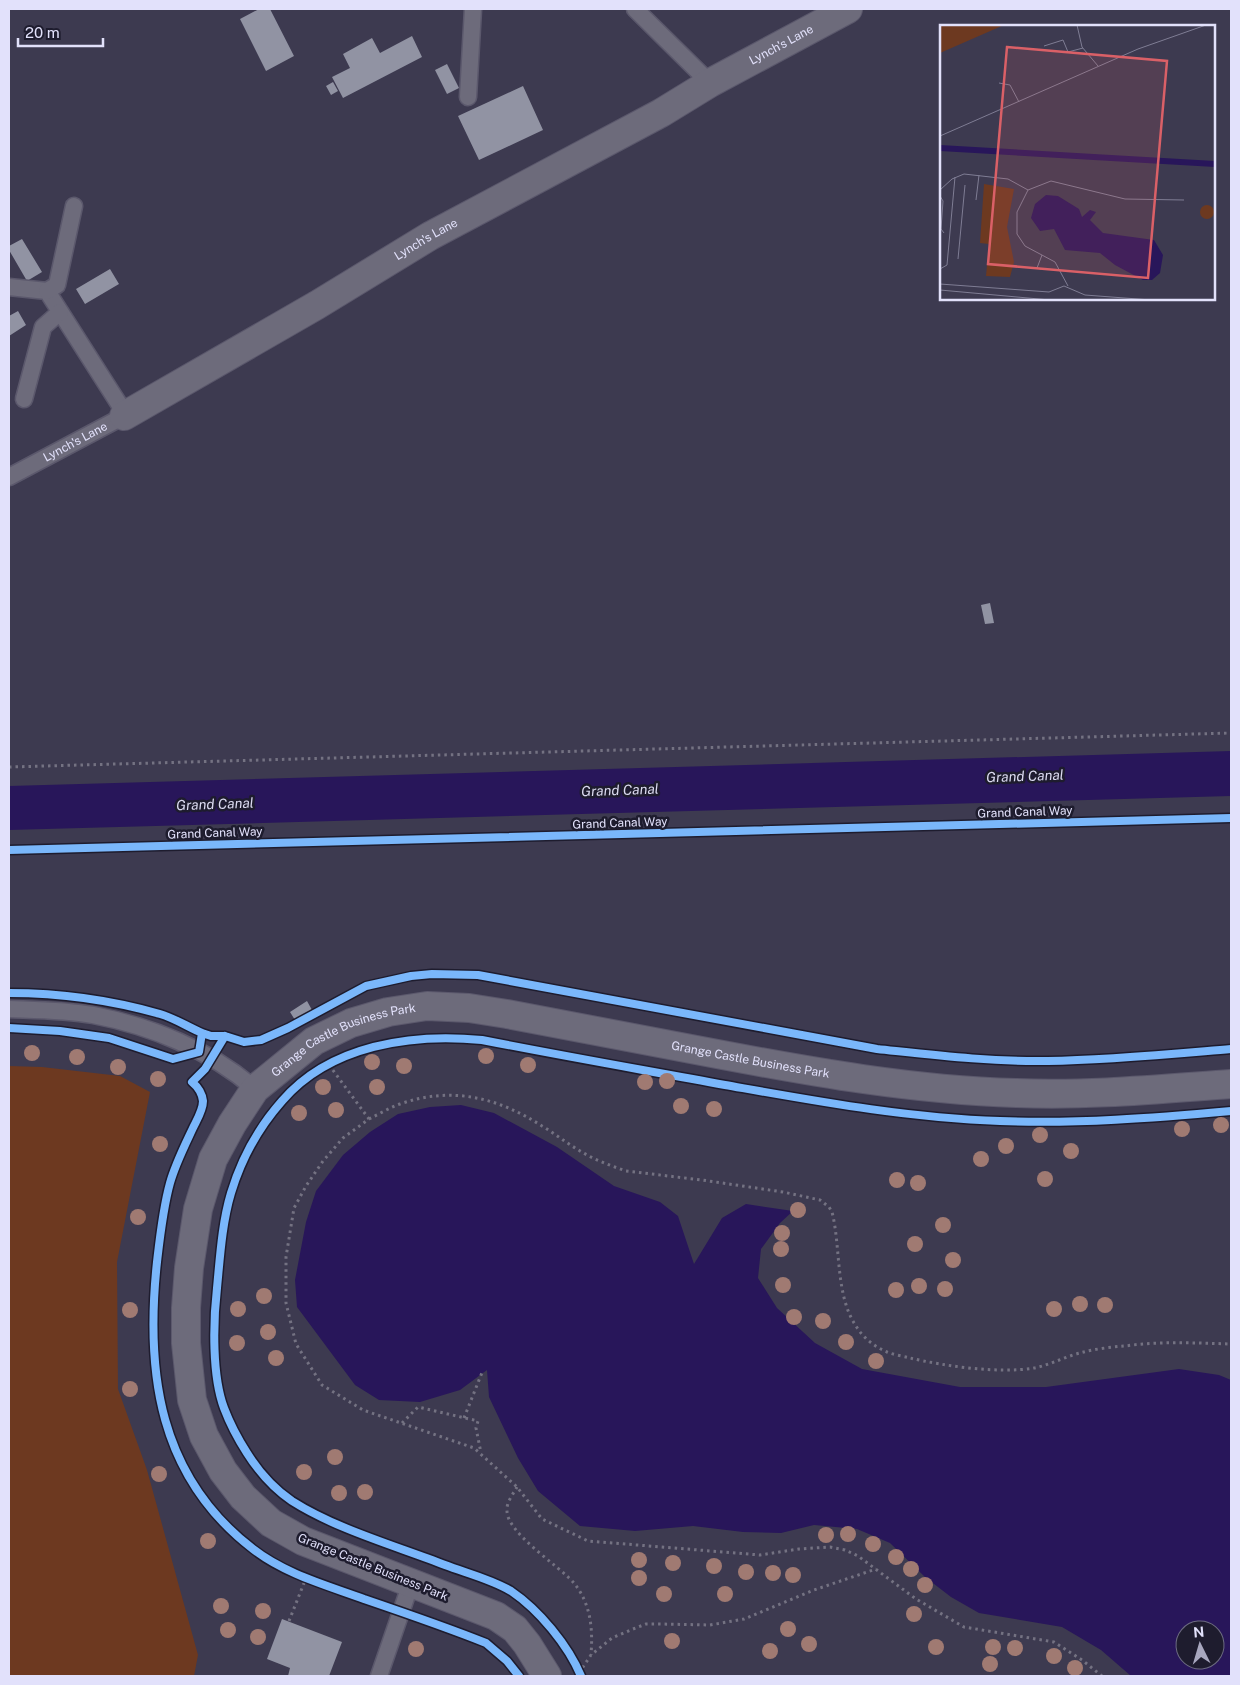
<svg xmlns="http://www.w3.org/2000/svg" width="1240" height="1685" font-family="'Public Sans',sans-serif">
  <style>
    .green { fill: #6d3920 }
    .water { fill: #28165a; fill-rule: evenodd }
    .building { fill: #9193a3 }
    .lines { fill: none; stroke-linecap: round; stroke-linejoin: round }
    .service-casing { stroke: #5b586c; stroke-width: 19 }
    .minor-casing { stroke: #5b586c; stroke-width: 30 }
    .path { stroke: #747282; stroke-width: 3; stroke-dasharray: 2.5 4; stroke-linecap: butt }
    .service { stroke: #6d6b7b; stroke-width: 16 }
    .minor { stroke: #6d6b7b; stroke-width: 28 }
    .cycleway-casing { stroke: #1e1c2e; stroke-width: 11 }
    .cycleway { stroke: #7ab7fb; stroke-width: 8 }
    .tree { fill: #a07a72 }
    .labels { text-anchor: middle; stroke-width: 5; stroke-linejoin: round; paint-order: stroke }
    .street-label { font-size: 12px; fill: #e2e1fb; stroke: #1e1c2e }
    .water-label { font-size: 14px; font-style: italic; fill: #dbdaf0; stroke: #1e1c2e }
    .inset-road { fill: none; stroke: #7f7d94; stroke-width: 1 }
    .view { fill: #da6067; fill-opacity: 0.15; stroke: #da6067; stroke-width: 2.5 }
    .inset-edge { fill: none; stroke: #e2e1fb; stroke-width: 2.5 }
  </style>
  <rect width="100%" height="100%" fill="#3d3a50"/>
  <path class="green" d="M9,1066L42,1067L120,1076L150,1092L117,1262L118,1389L147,1470L198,1655L194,1676H9Z"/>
  <path class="water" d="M1231,751V796L9,830V786Z
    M461,1105L494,1113L557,1147L614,1186L660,1202L678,1216L694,1264L722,1218L746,1204L793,1211L780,1223L761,1249L758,1278L777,1308L815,1343L862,1369L960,1387H1046L1179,1369L1219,1375L1231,1380V1676H1131L1101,1650L1062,1627L979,1613L951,1597L925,1577L890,1543L857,1529L814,1525L781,1533L743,1532L693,1526L635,1531L580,1526L538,1491L518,1458L489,1397L487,1370L460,1390L420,1402L379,1400L355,1385L297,1307L295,1280L306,1222L316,1191L343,1155L370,1132L398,1114L430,1107ZM1185,1630H1215V1660H1185Z"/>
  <path class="building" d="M259,9H270L294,56L266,71L240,19Z
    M412,36L422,57L343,98L332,77L350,68L343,54L372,38L380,53Z
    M447,64L459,88L447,94L435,70Z
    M333,82L338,91L331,95L326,86Z
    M523,86L543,130L479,160L458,116Z
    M22,239L42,272L27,281L9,250V246Z
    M110,269L119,284L85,304L76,289Z
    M18,311L26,325L9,336V316Z
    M990,603L994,623L985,624L981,605Z
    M307,1001L312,1010L295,1020L290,1012Z
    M282,1619L342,1642L329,1676H288L290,1668L267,1659Z"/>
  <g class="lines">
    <defs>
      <g id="service">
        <path d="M635,9L710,83"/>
        <path d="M468,97L473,9"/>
        <path d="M9,287L47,291L126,415"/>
        <path d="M47,291L57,285L74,206"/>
        <path d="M24,399L43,327L60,312"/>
        <path id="s1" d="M9,477L124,416"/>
        <path d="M9,1009C37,1010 65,1010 93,1015C151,1026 210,1050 255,1089"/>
        <path d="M379,1676L411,1583"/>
      </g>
      <g id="minor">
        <path id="s2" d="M124,416L317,305L430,236L661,113L710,83L848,9"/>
        <path id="s3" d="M547,1676L527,1644L515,1629L496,1616L303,1541L271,1523L243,1497L223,1471L204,1436L192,1400L186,1343V1308L189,1268L198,1209L213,1159L232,1124L255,1089L314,1041L351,1023L388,1012L427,1006L469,1008L507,1014C575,1027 644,1040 712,1053C812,1072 913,1090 1016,1093C1088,1096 1160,1089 1231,1084"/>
      </g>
    </defs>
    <use href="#service" class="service-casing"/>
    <use href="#minor" class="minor-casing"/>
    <path class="path" d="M9,767L1231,733
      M329,1065L369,1119L343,1138L323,1161L306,1186L294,1208L286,1257V1303L296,1344L322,1385L363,1410L474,1448L517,1487L542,1519L588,1541L760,1555L799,1549L830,1547L845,1550L858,1556L916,1599L964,1627L1054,1642L1082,1660L1102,1676
      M369,1119C379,1114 389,1108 400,1104C451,1086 497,1097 542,1126C554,1133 565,1142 577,1149C592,1159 609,1165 626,1171L702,1180L783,1192L820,1200L829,1207L832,1212C841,1247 835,1295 856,1326C863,1338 875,1347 887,1352C894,1355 903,1356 910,1358C944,1366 999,1374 1034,1368C1050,1365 1064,1357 1080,1353C1094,1349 1111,1347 1125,1346C1161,1341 1196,1343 1231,1344
      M464,1418L483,1370
      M402,1423L418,1407L478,1421L476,1428L481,1453
      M517,1487C513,1494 506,1503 507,1511C507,1533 559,1566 573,1582C591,1603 593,1629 591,1655
      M289,1621L306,1578
      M579,1673L591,1655L612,1638L633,1629L646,1624H660L710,1625L744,1619L814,1590L876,1569"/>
    <use href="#service" class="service"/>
    <use href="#minor" class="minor"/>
    <defs>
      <path id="cycleway" d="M9,850L1231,818
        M9,993C60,993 111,1000 160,1014C174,1018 188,1027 202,1033L199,1052L173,1059L109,1038L60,1031L9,1028
        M202,1033L211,1036H225L244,1042L261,1040L288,1028L366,986L411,976L432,974L478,975L877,1049C934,1055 991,1062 1048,1061C1109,1060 1171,1054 1231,1049
        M225,1036L205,1069L192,1082C198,1087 202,1093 203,1101C203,1111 196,1121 192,1130C184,1147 175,1165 170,1183C163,1208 160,1236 157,1262C145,1373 159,1477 253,1549C285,1574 326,1585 364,1599C405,1613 446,1627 486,1643L507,1661L519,1676
        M581,1676C568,1645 539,1610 511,1591C491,1579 466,1573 445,1565C396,1546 336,1529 292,1501C273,1488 259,1472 247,1453C238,1439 230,1424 224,1408C212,1376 213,1323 217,1288C220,1257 222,1223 231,1193C241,1160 259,1127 282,1101C330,1045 412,1033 482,1040C563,1056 644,1070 725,1085C816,1101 907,1118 1000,1121C1077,1124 1154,1118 1231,1111"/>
    </defs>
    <use href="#cycleway" class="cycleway-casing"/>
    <use href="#cycleway" class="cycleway"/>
  </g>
  <g class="tree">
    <circle cx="32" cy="1053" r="8"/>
    <circle cx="486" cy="1056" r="8"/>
    <circle cx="77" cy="1057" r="8"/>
    <circle cx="372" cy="1062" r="8"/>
    <circle cx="528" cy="1065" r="8"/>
    <circle cx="404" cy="1066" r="8"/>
    <circle cx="118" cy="1067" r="8"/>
    <circle cx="158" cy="1079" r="8"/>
    <circle cx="667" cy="1081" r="8"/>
    <circle cx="645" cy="1082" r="8"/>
    <circle cx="323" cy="1087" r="8"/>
    <circle cx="377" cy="1087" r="8"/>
    <circle cx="681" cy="1106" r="8"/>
    <circle cx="714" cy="1109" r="8"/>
    <circle cx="336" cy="1110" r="8"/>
    <circle cx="299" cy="1113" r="8"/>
    <circle cx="1221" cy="1125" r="8"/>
    <circle cx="1182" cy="1129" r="8"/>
    <circle cx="1040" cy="1135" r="8"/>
    <circle cx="160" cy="1144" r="8"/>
    <circle cx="1006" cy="1146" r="8"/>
    <circle cx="1071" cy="1151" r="8"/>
    <circle cx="981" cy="1159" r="8"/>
    <circle cx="1045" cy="1179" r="8"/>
    <circle cx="897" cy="1180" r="8"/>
    <circle cx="918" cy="1183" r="8"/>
    <circle cx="798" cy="1210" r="8"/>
    <circle cx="138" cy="1217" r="8"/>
    <circle cx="943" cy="1225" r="8"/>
    <circle cx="782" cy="1233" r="8"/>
    <circle cx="915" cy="1244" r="8"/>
    <circle cx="781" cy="1249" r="8"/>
    <circle cx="953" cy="1260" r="8"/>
    <circle cx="783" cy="1285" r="8"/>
    <circle cx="919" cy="1286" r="8"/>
    <circle cx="945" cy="1289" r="8"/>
    <circle cx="896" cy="1290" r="8"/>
    <circle cx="264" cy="1296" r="8"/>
    <circle cx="1080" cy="1304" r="8"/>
    <circle cx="1105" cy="1305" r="8"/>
    <circle cx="238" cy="1309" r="8"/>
    <circle cx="1054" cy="1309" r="8"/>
    <circle cx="130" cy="1310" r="8"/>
    <circle cx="794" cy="1317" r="8"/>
    <circle cx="823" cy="1321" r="8"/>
    <circle cx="268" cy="1332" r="8"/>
    <circle cx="846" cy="1342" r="8"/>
    <circle cx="237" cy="1343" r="8"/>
    <circle cx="276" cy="1358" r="8"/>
    <circle cx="876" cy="1361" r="8"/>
    <circle cx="130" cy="1389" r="8"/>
    <circle cx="335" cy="1457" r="8"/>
    <circle cx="304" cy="1472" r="8"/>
    <circle cx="159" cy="1474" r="8"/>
    <circle cx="365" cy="1492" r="8"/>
    <circle cx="339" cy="1493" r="8"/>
    <circle cx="848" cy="1534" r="8"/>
    <circle cx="826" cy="1535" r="8"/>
    <circle cx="208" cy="1541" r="8"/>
    <circle cx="873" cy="1544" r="8"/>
    <circle cx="896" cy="1557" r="8"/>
    <circle cx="639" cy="1560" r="8"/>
    <circle cx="673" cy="1563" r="8"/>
    <circle cx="714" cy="1566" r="8"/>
    <circle cx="911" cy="1569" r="8"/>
    <circle cx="746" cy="1572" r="8"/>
    <circle cx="773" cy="1573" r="8"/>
    <circle cx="793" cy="1575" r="8"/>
    <circle cx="639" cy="1578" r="8"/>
    <circle cx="925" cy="1585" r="8"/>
    <circle cx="664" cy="1594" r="8"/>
    <circle cx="725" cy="1594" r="8"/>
    <circle cx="221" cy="1606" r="8"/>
    <circle cx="263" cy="1611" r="8"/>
    <circle cx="914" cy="1614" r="8"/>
    <circle cx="788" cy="1629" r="8"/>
    <circle cx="228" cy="1630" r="8"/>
    <circle cx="258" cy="1637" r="8"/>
    <circle cx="672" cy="1641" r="8"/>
    <circle cx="809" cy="1644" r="8"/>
    <circle cx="936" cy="1647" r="8"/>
    <circle cx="993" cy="1647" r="8"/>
    <circle cx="1015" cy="1648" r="8"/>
    <circle cx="416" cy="1649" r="8"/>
    <circle cx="770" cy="1651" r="8"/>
    <circle cx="1054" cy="1656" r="8"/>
    <circle cx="990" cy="1664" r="8"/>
    <circle cx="1075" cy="1668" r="8"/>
  </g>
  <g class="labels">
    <g class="street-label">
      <text dy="4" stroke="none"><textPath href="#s2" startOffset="755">Lynch's Lane</textPath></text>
      <text dy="4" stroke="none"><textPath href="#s2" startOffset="350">Lynch's Lane</textPath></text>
      <text dy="4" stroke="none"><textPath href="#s1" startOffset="75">Lynch's Lane</textPath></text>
      <text transform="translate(1025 812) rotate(-2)" y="4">Grand Canal Way</text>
      <text transform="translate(620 823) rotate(-2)" y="4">Grand Canal Way</text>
      <text transform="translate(215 833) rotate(-2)" y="4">Grand Canal Way</text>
      <text dy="4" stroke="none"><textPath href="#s3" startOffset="902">Grange Castle Business Park</textPath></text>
      <text dy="4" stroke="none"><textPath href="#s3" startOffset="1322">Grange Castle Business Park</textPath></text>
      <text transform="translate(373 1567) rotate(22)" y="4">Grange Castle Business Park</text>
    </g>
    <g class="water-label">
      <text transform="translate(1025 776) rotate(-2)" y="5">Grand Canal</text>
      <text transform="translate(620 790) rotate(-2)" y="5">Grand Canal</text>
      <text transform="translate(215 804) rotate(-2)" y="5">Grand Canal</text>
    </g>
  </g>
  <g transform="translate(940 25)">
    <rect width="275" height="275" fill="#3d3a50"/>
    <path d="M0,0H64L0,28ZM44,159L74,164L67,202L74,237L70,252L46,251L49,219L40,218ZM260 187a7 7 0 1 1 14 0a7 7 0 1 1-14 0Z" fill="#6d3920"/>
    <path d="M0,120L275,136V142L0,126ZM106,170L118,171L139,184L142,192L150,185L156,187L150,195L163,208L214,215L223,230L220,248L212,255H203L175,240L160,228L125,225L114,204L100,206L91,193L95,179Z" fill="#28165a"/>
    <path class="inset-road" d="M137,0L142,22L158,41M104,21L123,15L128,27L143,23M59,58L70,60L79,77M0,111L198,24L266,0M0,165L12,154L24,149L68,154L88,165M0,171L3,176L1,204L4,208M36,175L39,150M18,234L25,160M0,244L7,240L15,152M101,244L97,243L102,230M0,259L109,267L124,261L145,270L211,275M128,261L115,237L85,221L77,209V187L88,165L111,156L185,174L244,175M0,265L110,275"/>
    <path class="view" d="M67,22L227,36L208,253L48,239Z"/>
    <rect width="275" height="275" class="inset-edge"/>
  </g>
  <rect width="1240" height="1685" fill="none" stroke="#e2e1fb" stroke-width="20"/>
  <g transform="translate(1200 1645) rotate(355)"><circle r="24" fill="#1e1c2e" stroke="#6c6b80"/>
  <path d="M0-4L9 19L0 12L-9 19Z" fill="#a8a7bf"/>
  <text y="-8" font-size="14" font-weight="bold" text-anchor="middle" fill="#e2e1fb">N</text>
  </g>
  <path d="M18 38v8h85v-8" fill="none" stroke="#e2e1fb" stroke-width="2.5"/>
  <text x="25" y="38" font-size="15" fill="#e2e1fb" stroke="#1e1c2e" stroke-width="4" paint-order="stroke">20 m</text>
</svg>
